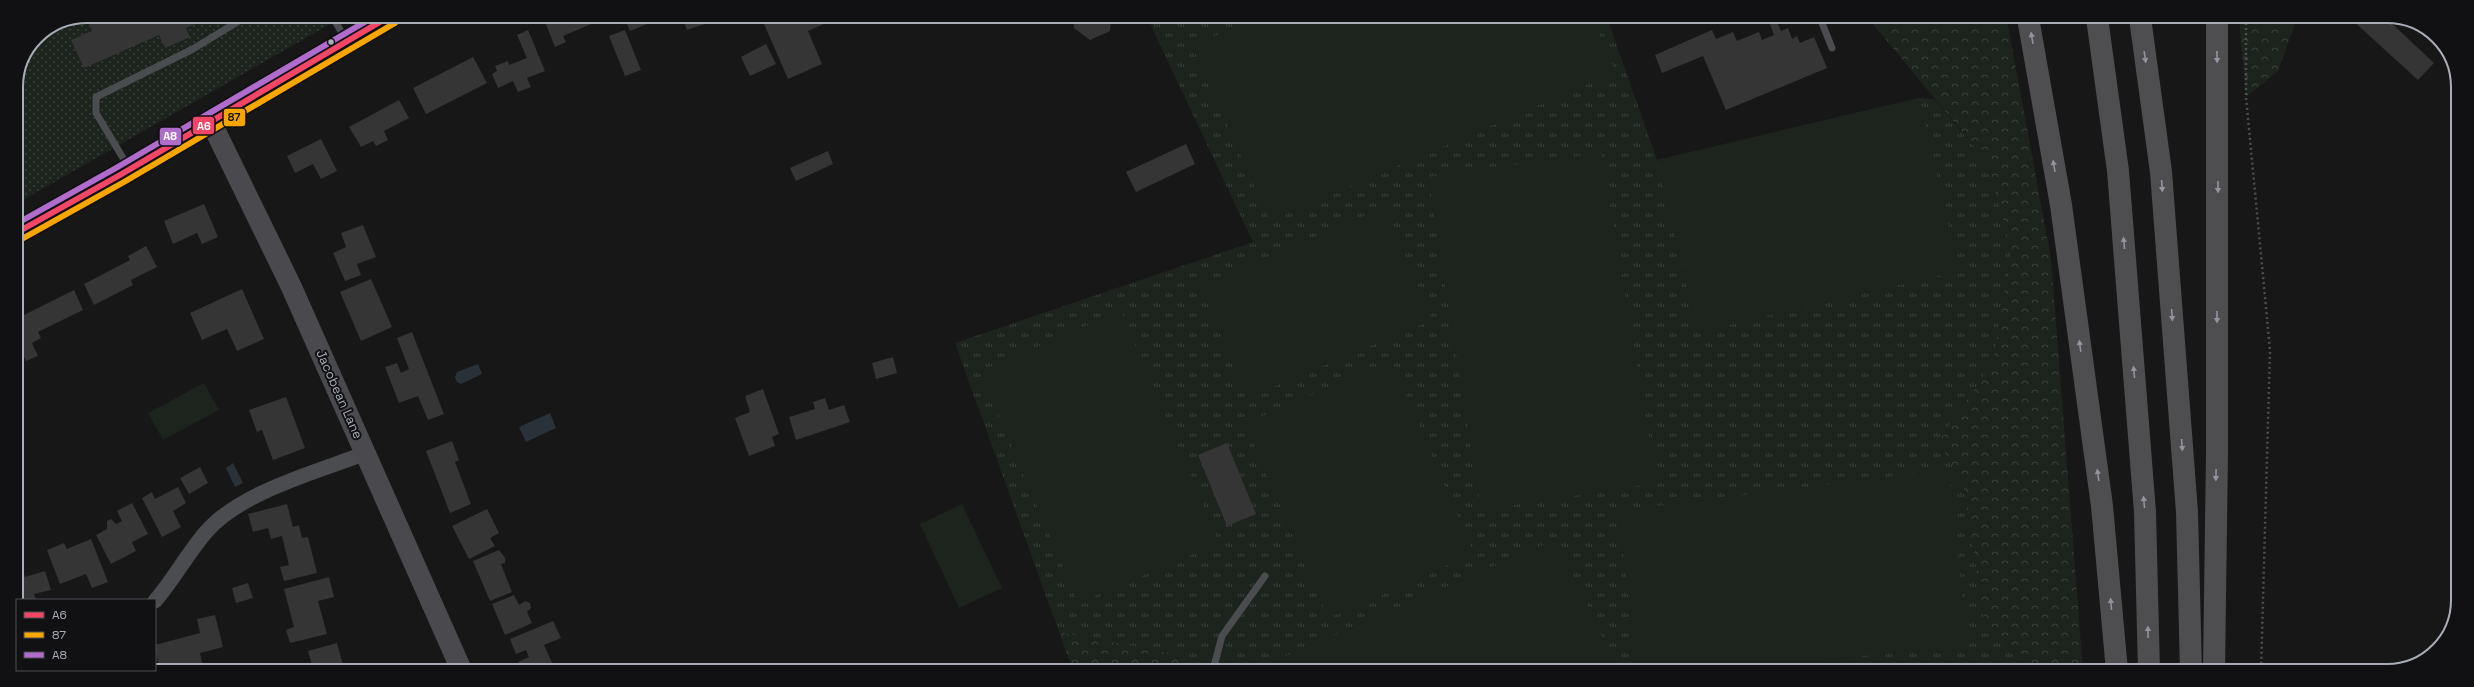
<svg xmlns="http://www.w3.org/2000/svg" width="2474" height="687" font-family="'Space Grotesk',sans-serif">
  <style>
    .grass { fill: url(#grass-dots) }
    .forest { fill: url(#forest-crowns) }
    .park { fill: url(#park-tufts) }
    .garden { fill: #1d241e }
    .water { fill: #2a3239 }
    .building { fill: #353536 }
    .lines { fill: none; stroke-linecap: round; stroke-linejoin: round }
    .path { stroke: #4d4e52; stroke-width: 2.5; stroke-dasharray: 2 3; stroke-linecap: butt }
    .lane { stroke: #4b4c50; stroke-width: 7 }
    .street { stroke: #4b4c50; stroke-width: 15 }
    .secondary { stroke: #4a4a4e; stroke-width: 21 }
    .primary { stroke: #4d4f52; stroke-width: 22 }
    .highway { stroke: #4e4e51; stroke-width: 22 }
    .bus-1-casing { stroke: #111113; stroke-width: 9 }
    .bus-2-casing { stroke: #111113; stroke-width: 9 }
    .bus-3-casing { stroke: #111113; stroke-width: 9 }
    .bus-1 { stroke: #f34667; stroke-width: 6 }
    .bus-2 { stroke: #f7a600; stroke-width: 6 }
    .bus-3 { stroke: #b06ccc; stroke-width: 6 }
    .oneway { fill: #92959e }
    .bus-dot { fill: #a8adb8; stroke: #111113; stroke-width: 1.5 }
    .labels { text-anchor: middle; stroke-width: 4; stroke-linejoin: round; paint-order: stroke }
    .street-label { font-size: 13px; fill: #a8adb8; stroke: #111113 }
    .rim { fill: none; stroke: #a8adb8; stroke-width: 2 }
    .line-badge { stroke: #111113; stroke-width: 1.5 }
    .badge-label { font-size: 11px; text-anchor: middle; font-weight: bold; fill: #fff }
    .pale-badge-label { font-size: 11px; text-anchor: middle; font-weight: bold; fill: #111 }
  </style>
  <defs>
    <pattern id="grass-dots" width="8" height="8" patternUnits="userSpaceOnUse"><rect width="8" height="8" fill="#1d241e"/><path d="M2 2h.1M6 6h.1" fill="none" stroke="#3b413d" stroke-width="1.8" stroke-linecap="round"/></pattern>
    <pattern id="forest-crowns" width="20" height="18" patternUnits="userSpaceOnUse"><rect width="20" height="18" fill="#1d241e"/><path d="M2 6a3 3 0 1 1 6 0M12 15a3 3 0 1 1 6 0" fill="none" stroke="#3b413d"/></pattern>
    <pattern id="park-tufts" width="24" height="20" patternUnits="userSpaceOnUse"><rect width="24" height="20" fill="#1d241e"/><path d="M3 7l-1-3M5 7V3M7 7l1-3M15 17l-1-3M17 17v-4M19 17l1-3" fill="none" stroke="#3b413d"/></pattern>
  </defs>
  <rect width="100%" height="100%" fill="#171717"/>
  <path class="grass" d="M87,16H344L16,204V87L22,60L37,37L60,21Z"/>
  <path class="forest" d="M1868,18L2007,20L2051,259L2083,671H2027L1984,618L1963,484L1938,442L1993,362L1988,163Z
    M2239,18H2297L2278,71L2246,97Z
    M1059,632L1186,656L1192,670H1073Z"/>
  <path class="park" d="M1147,17L1615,18V20L1609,23L1657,160L1919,98L1934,99L1988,163L2011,251L1993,362L1938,442L1963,484L1984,618L2027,671L1192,670L1186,656L1059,632L955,343L1253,242Z"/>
  <path class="garden" d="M1259,17L1592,18L1616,72L1270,221L1192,46Z
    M1919,98L1959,271L1698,332L1657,160Z
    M1601,153L1657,483L1481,510L1428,177Z
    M1385,207L1432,320L1247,398L1200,285Z
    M1121,311L1219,543L1078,603L980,371Z
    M1391,360L1474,554L1328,618L1245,424Z
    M204,383L219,410L163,440L148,413Z
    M1950,469L1967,646L1716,670H1636L1619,511Z
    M962,504L1002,588L959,608L920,524Z
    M1557,539L1617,670H1253Z"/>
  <path class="water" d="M478,364L482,374L461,384L457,382L455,377L457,372Z
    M550,413L556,428L526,442L519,427Z
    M233,463L243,483L235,487L226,468Z"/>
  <path class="building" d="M86,16H212L186,28L190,37L165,48L159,35L84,68L71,40L92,31Z
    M545,16L594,17L596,22L563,36L566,42L555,47L543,17Z
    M624,17H650L652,22L630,31Z
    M682,17H702L705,24L687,30Z
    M761,17H840L808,31L822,64L788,79Z
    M1074,17H1111L1110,31L1090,40L1074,28Z
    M1771,18H1775L1781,31L1788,28L1792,39L1797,36L1800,43L1814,37L1827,68L1726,110L1703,56L1662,73L1655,55L1712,30L1716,39L1733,32L1737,41L1759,32L1762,40L1774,35L1768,19Z
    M2350,18H2386L2434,63L2418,80Z
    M528,30L545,71L527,78L531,87L518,92L513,81L498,88L492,74L497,71L495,66L508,61L509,65L527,58L517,35Z
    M625,30L641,70L625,76L609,36Z
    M766,44L776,64L750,76L741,57Z
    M473,57L487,83L426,114L413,88Z
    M399,100L409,118L384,131L388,140L376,146L373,141L361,147L349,127Z
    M321,139L337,171L321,179L313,164L295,173L287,156Z
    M1186,144L1195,164L1136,192L1126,172Z
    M828,151L833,164L796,181L790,168Z
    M204,204L218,237L202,244L197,233L173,244L164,221Z
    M363,225L376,257L357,264L361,275L345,281L333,253L346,247L341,233Z
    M146,246L157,267L131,280L133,285L94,305L84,284L130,260L128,256Z
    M371,279L392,327L361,341L340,292Z
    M242,289L264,339L237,351L227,329L202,340L190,313Z
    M74,290L83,310L38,332L41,338L32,343L38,356L26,361L16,340V319Z
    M412,332L444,414L428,420L418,396L399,403L385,367L397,363L401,373L409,369L397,338Z
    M893,357L897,373L876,379L872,363Z
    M763,389L779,434L772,437L775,446L749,456L735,418L750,412L745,396Z
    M286,397L305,448L273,460L262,430L257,432L249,410Z
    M825,398L829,410L844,405L850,422L796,440L789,417L815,409L813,402Z
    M452,441L459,460L455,462L471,504L450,513L426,451Z
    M1227,443L1256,514L1227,526L1198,455Z
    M200,467L208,483L189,494L180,478Z
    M178,487L186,503L173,511L181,527L162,537L142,498L152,492L155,499Z
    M132,503L148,534L132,542L136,551L111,564L96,535L107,529V521L111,519L116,524L122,521L117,511Z
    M287,504L293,527L299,525L302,538L308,537L317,573L284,581L280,567L289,565L282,536L271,539L268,528L253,532L248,514Z
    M487,509L499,533L490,538L495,546L469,559L452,526Z
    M91,539L108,582L92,588L86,574L60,584L47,550L64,543L67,549Z
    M499,550L505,558V563L501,564L512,592L490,601L473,561Z
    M19,570L23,572L25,577L45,571L51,590L34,594L36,600H16V571Z
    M329,577L334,597L318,601L327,634L290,643L286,630L294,627L284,589Z
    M248,583L253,598L236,603L232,588Z
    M514,595L519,605L525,601L530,603L531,608L527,612L532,623L505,635L492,604Z
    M215,615L223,647L200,653L202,663L191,666V669H159L155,645L200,633L197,619Z
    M553,621L561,638L544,645L554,667L522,669L518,662L529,657L526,650L516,654L510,639Z
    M337,643L344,669H313L308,651Z"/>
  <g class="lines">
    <path class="path" d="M2246,18V97L2270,350L2261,671"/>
    <path class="lane" d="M332,16L346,40
      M1820,18L1832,48
      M129,168L96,113V97L193,49L247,16
      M1213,670L1222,636L1265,576"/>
    <path class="street" d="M155,601C174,579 187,554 206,532C240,492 317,472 366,453"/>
    <path class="secondary" d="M211,122L291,286L461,669"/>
    <path class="primary" d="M16,233L120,175L391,16"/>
    <path class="highway" d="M2028,18L2061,205L2102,506L2117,671
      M2097,18L2118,171L2145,512L2149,671
      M2140,18L2161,172L2187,512L2191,671
      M2214,671L2217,452V18"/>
    <defs>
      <path id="bus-1" d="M16,233L120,175L390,16"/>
      <path id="bus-2" d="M20,240L124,182L395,23"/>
      <path id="bus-3" d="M16,224L116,168L375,16"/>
    </defs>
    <use href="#bus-1" class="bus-1-casing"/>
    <use href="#bus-2" class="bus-2-casing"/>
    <use href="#bus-3" class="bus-3-casing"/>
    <use href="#bus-1" class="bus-1"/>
    <use href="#bus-2" class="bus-2"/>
    <use href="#bus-3" class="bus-3"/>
  </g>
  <defs><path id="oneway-solid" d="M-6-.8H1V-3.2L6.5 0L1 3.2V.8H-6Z"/></defs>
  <g class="oneway">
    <use href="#oneway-solid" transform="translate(2032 38) rotate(-100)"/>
    <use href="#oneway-solid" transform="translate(2145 57) rotate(82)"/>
    <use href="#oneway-solid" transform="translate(2217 57) rotate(89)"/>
    <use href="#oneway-solid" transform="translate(2054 166) rotate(-100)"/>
    <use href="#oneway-solid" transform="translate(2162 186) rotate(86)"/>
    <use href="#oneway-solid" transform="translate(2218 187) rotate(90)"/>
    <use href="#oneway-solid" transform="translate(2124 243) rotate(-95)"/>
    <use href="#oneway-solid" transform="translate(2172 315) rotate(86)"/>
    <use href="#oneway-solid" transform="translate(2217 317) rotate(90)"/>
    <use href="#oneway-solid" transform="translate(2080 346) rotate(-98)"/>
    <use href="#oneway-solid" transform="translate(2134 372) rotate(-95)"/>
    <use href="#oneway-solid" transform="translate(2182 445) rotate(86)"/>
    <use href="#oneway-solid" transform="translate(2098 475) rotate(-98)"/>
    <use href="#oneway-solid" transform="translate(2216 475) rotate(91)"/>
    <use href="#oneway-solid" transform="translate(2144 502) rotate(-95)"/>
    <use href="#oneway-solid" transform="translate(2111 604) rotate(-95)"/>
    <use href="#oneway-solid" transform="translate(2148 632) rotate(-91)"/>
  </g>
  <circle class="bus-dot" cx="331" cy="42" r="3.5"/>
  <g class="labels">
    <g class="street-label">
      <text transform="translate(340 394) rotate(66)" y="5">Jacobean Lane</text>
    </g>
  </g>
  <path d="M0 0H2474V687H0ZM87 23H2387A64 64 0 0 1 2451 87V600A64 64 0 0 1 2387 664H87A64 64 0 0 1 23 600V87A64 64 0 0 1 87 23Z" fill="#111113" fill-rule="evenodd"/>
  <path class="rim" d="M87 23H2387A64 64 0 0 1 2451 87V600A64 64 0 0 1 2387 664H87A64 64 0 0 1 23 600V87A64 64 0 0 1 87 23Z"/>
  <g class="line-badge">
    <rect x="223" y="108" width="23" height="19" rx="4" fill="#f7a600"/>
    <rect x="192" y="116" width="23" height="19" rx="4" fill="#f34667"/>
    <rect x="159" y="127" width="23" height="19" rx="4" fill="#b06ccc"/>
  </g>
  <g class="badge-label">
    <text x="204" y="130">A6</text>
    <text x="170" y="140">A8</text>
  </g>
  <g class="pale-badge-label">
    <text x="234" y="121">87</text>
  </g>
  <rect x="16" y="599" width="140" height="72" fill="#111113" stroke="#4d4f55"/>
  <rect x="24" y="612" width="20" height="6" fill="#f34667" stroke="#4d4f55"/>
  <text x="52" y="619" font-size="12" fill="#a8adb8">A6</text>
  <rect x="24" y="632" width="20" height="6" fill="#f7a600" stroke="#4d4f55"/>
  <text x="52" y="639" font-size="12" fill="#a8adb8">87</text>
  <rect x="24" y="652" width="20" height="6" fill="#b06ccc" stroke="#4d4f55"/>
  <text x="52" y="659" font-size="12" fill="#a8adb8">A8</text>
</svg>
